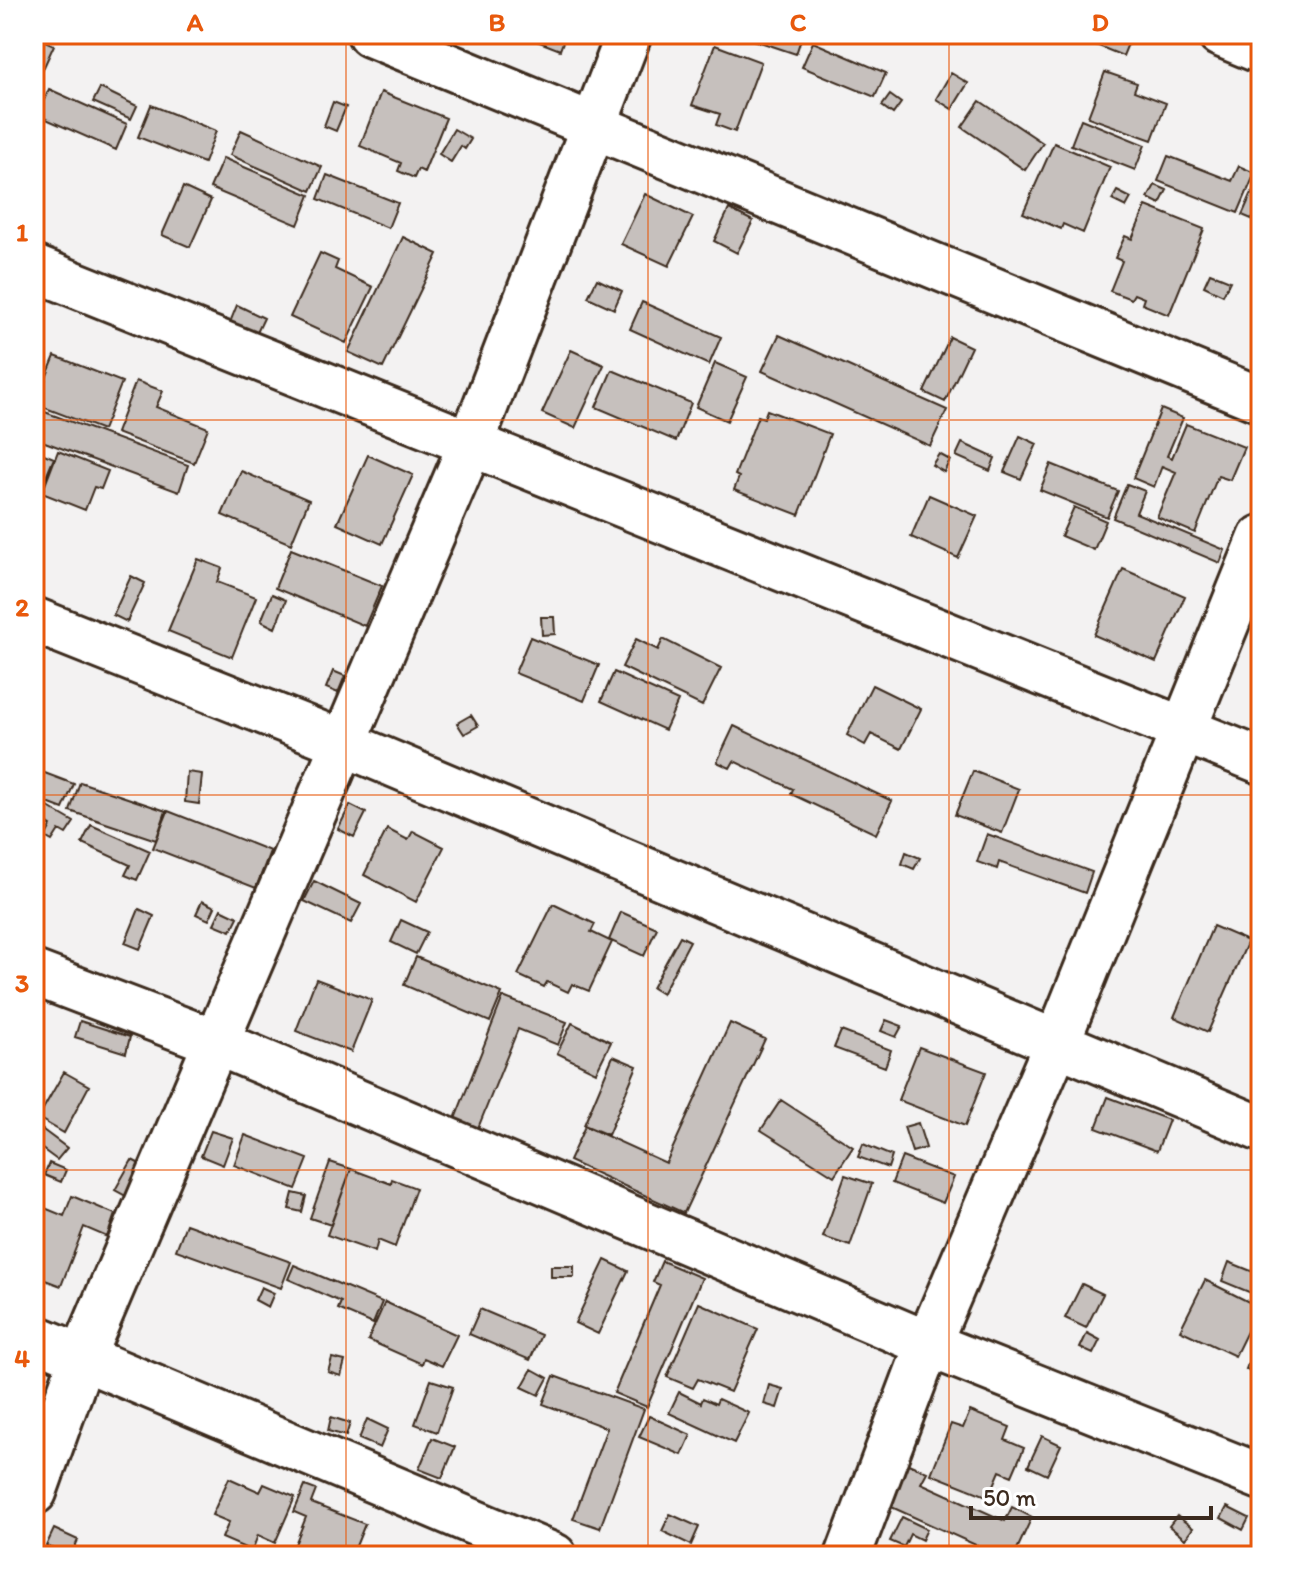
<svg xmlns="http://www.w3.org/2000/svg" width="1295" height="1590" font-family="Itim,sans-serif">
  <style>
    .building { fill: #c6c0bd; stroke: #3b2a1e; stroke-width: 2 }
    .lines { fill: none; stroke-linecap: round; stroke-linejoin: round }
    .minor-casing { stroke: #3b2a1e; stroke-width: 50 }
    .minor { stroke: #fff; stroke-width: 44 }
    .grid { fill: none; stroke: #e8590c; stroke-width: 2; stroke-opacity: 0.55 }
    .neatline { fill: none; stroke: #e8590c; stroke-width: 3 }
    .grid-label { font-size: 26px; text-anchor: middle; font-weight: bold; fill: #e8590c }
  </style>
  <rect width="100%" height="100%" fill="#f3f2f2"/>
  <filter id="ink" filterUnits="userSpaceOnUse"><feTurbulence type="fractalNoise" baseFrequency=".0125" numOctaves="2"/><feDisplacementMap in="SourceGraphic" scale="16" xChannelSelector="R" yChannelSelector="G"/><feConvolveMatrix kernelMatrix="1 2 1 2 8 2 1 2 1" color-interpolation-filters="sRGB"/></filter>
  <g filter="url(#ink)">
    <path class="building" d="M519,34H566L560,50Z
      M736,34H788L801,39L796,54Z
      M1101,34H1132L1123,56L1096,45Z
      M34,36L54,45L38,80L34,78Z
      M813,42L886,73L875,97L802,67Z
      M715,45L761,62L735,132L716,125L720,114L692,105Z
      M1105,72L1137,83L1134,91L1166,103L1152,140L1088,117Z
      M951,73L968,83L952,109L936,99Z
      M100,88L137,106L131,119L93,102Z
      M49,89L127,124L116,150L37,115Z
      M381,92L446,118L424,172L418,169L414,178L398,171L401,163L360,146Z
      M890,95L901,103L893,114L882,106Z
      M980,101L1043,143L1025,170L962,127Z
      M333,102L346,107L336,131L324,126Z
      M151,105L216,131L204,163L138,137Z
      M1081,119L1145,145L1135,170L1071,145Z
      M454,129L471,139L465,149L461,146L451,162L439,154Z
      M241,130L322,167L311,191L230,155Z
      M1054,143L1110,167L1083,233L1063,224L1061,229L1023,213Z
      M1168,156L1232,181L1239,166L1255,173L1238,213L1158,181Z
      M223,158L310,195L298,225L210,188Z
      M327,175L398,203L388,228L318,199Z
      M1258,179L1261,180V223L1242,215Z
      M1155,185L1167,190L1160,204L1148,198Z
      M183,187L211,200L190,247L162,235Z
      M1117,191L1131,198L1126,207L1112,200Z
      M645,194L693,217L669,266L621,244Z
      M1146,206L1204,229L1169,315L1142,304L1144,298L1134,294L1131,299L1110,291L1122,261L1115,258L1125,236L1132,239Z
      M729,209L753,221L737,253L714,241Z
      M403,237L438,254L383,368L348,352Z
      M320,253L338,261L335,269L373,287L346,343L290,317Z
      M1210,273L1230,281L1223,295L1204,286Z
      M597,279L622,291L614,309L588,297Z
      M642,302L721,337L709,365L630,329Z
      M237,305L264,318L255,337L229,325Z
      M779,335L947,410L930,446L762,371Z
      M950,337L971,347L945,402L924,392Z
      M571,350L604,365L575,428L542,413Z
      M55,356L122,382L103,430L35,404Z
      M715,363L747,377L727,421L696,407Z
      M612,370L691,403L676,441L596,407Z
      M136,381L163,391L156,407L208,428L194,463L116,433Z
      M34,408L188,465L179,492L34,438Z
      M1161,409L1183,418L1167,456L1172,458L1186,424L1244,447L1230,480L1218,476L1195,533L1157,517L1176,472L1162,466L1154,487L1133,478Z
      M767,410L830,434L799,515L734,490L739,477L735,475L758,416L764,418Z
      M1020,436L1037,444L1021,479L1004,472Z
      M962,443L995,458L990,471L956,456Z
      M34,450L54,458L41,489L34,486Z
      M58,451L108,471L101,489L94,487L85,510L42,493Z
      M939,454L950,460L944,472L932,465Z
      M368,455L413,475L382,544L337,524Z
      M1051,464L1118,491L1107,517L1040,490Z
      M241,471L309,500L291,544L222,515Z
      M1127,484L1145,491L1136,513L1225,550L1220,563L1113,518Z
      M929,495L977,516L958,558L911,537Z
      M1074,507L1106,521L1094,550L1061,536Z
      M291,549L382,586L365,626L275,588Z
      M198,559L222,568L217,582L256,597L232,657L168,631Z
      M1123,569L1185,596L1156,662L1094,635Z
      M131,576L145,583L127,622L113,615Z
      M272,594L286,600L275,628L261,621Z
      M541,617H554L555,634L542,635Z
      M530,637L599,665L584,701L515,673Z
      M636,639L658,650L663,639L721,668L702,706L622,667Z
      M333,671L345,676L338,693L326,688Z
      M614,672L678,701L665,730L601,701Z
      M872,685L921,709L901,749L871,734L865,745L847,735Z
      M471,715L478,726L464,734L457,723Z
      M734,726L892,801L876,834L791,794L793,789L734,761L730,768L717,762Z
      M34,769L74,784L63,809L34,798Z
      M973,771L1019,789L1002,833L955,815Z
      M187,772L202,774L199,804L185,802Z
      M80,782L166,811L156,840L70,811Z
      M350,805L366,813L354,837L338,829Z
      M48,807L74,822L66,834L59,830L52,841L45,837L51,826L40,819Z
      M168,811L270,851L256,888L153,848Z
      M91,825L150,851L137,880L125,875L130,865L82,843Z
      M387,829L408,840L413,831L444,847L416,902L364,875Z
      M987,834L1092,872L1085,893L999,862L997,869L977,862Z
      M906,852L920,858L914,869L902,864Z
      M314,881L361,904L351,923L304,901Z
      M202,901L215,907L209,920L196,914Z
      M553,904L595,924L591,932L612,942L589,991L572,984L568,992L547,982L544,987L518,975Z
      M139,909L154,916L140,949L125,943Z
      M221,909L238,917L231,931L214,924Z
      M621,912L657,928L644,956L609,940Z
      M401,920L427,932L416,954L391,942Z
      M1213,926L1248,941L1208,1032L1174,1017Z
      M680,936L690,941L662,994L652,988Z
      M416,957L502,993L490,1022L404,985Z
      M316,979L372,1000L351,1052L296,1031Z
      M503,997L567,1022L558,1045L518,1029L478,1128L455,1119Z
      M886,1020L902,1026L896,1037L881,1031Z
      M80,1021L130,1037L126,1053L75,1037Z
      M572,1023L611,1042L596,1072L557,1053Z
      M730,1023L765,1039L684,1213L569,1161L585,1126L666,1163Z
      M841,1031L891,1050L885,1067L834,1048Z
      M919,1047L986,1072L965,1126L898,1100Z
      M613,1056L637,1066L608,1135L584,1125Z
      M64,1072L89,1086L64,1133L38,1118Z
      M1108,1097L1169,1120L1157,1151L1096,1128Z
      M781,1100L853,1147L834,1176L761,1130Z
      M918,1123L926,1148L912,1152L904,1127Z
      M43,1130L67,1148L57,1160L34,1143Z
      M211,1131L233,1138L223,1165L201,1156Z
      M245,1135L308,1159L296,1189L234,1165Z
      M863,1144L892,1156L888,1168L858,1157Z
      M902,1157L954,1177L943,1203L892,1183Z
      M132,1160L150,1169L133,1200L115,1190Z
      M330,1162L351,1169L331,1225L310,1218Z
      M49,1163L66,1170L61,1182L44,1175Z
      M351,1169L391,1184L392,1179L416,1188L395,1247L378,1240L375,1252L327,1235Z
      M845,1175L872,1184L850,1246L823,1237Z
      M293,1193L306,1196L302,1212L289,1209Z
      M72,1196L115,1214L107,1237L84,1227L61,1286L37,1277L34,1283L35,1204L64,1216Z
      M186,1224L291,1262L281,1288L176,1250Z
      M605,1260L628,1271L598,1334L575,1323Z
      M662,1261L702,1278L647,1407L614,1393L660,1285L653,1282Z
      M1229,1262L1261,1275V1297L1222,1281Z
      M294,1265L382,1302L373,1324L338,1309L341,1302L288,1279Z
      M551,1266H574V1277H551Z
      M1205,1280L1259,1307L1235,1356L1180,1330Z
      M1082,1284L1103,1294L1086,1328L1065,1318Z
      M261,1287L274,1293L268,1307L255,1300Z
      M385,1302L457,1335L442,1366L424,1358L422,1364L368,1340Z
      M699,1303L758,1329L730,1392L698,1379L693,1388L667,1377Z
      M480,1309L541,1335L530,1360L469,1334Z
      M1087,1333L1100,1340L1093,1354L1080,1348Z
      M1256,1343L1261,1345L1259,1373L1246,1369Z
      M332,1358L345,1361L341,1376L328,1372Z
      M532,1369L548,1378L539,1395L522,1387Z
      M554,1376L644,1409L600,1528L573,1519L607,1428L543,1404Z
      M431,1380L453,1387L437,1432L415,1424Z
      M769,1385L783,1389L777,1408L764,1404Z
      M679,1392L701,1403L703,1398L716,1404L718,1399L749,1413L734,1443L669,1413Z
      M970,1411L1010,1427L1005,1440L1024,1448L1012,1476L1000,1471L989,1497L931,1474L951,1424L963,1428Z
      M649,1416L691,1435L682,1455L639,1437Z
      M331,1417L350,1423L346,1436L328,1431Z
      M367,1419L388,1429L380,1448L359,1439Z
      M1042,1436L1061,1445L1047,1475L1028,1466Z
      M432,1438L455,1447L442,1478L419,1469Z
      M906,1463L927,1472L921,1483L1005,1521L1012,1507L1032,1517L1014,1556H1000L887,1505Z
      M229,1478L260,1492L264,1484L295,1497L275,1543L258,1535L252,1551L222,1538L229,1522L212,1515Z
      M305,1486L316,1490L311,1503L365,1524L352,1556H317L294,1547L306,1517L294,1512Z
      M1227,1507L1249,1518L1243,1530L1221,1518Z
      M670,1514L699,1527L691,1545L662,1531Z
      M1177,1516L1193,1528L1185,1539L1169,1526Z
      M902,1517L927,1529L922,1540L910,1534L904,1547L890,1541Z
      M54,1529L78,1540L71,1556L46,1546Z"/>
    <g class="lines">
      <defs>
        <path id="minor" d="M370,34L1261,400
          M1220,34L1261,51
          M34,268L1261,761
          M34,620L343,743L1261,1129
          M34,973L218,1043L928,1344L1261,1477
          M34,1337L554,1556
          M34,1492L83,1355L470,446L629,34
          M848,1556L928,1344L1056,1045L1261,538"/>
      </defs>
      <use href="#minor" class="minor-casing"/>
      <use href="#minor" class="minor"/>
    </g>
  </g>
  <path class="grid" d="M346,34V1556M648,34V1556M949,34V1556M34,420H1261M34,795H1261M34,1170H1261"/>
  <rect width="1295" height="1590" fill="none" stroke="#fff" stroke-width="88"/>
  <path d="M971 1506v12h240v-12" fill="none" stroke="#3b2a1e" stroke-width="4"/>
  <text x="983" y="1506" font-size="24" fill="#3b2a1e" stroke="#ffffff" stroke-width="6" paint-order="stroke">50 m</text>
  <rect x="44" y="44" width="1207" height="1502" class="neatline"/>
  <g class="grid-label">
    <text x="195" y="31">A</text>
    <text x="497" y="31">B</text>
    <text x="798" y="31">C</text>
    <text x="1100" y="31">D</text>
    <text x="22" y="241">1</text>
    <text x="22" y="616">2</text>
    <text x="22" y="992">3</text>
    <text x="22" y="1367">4</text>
  </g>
</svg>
